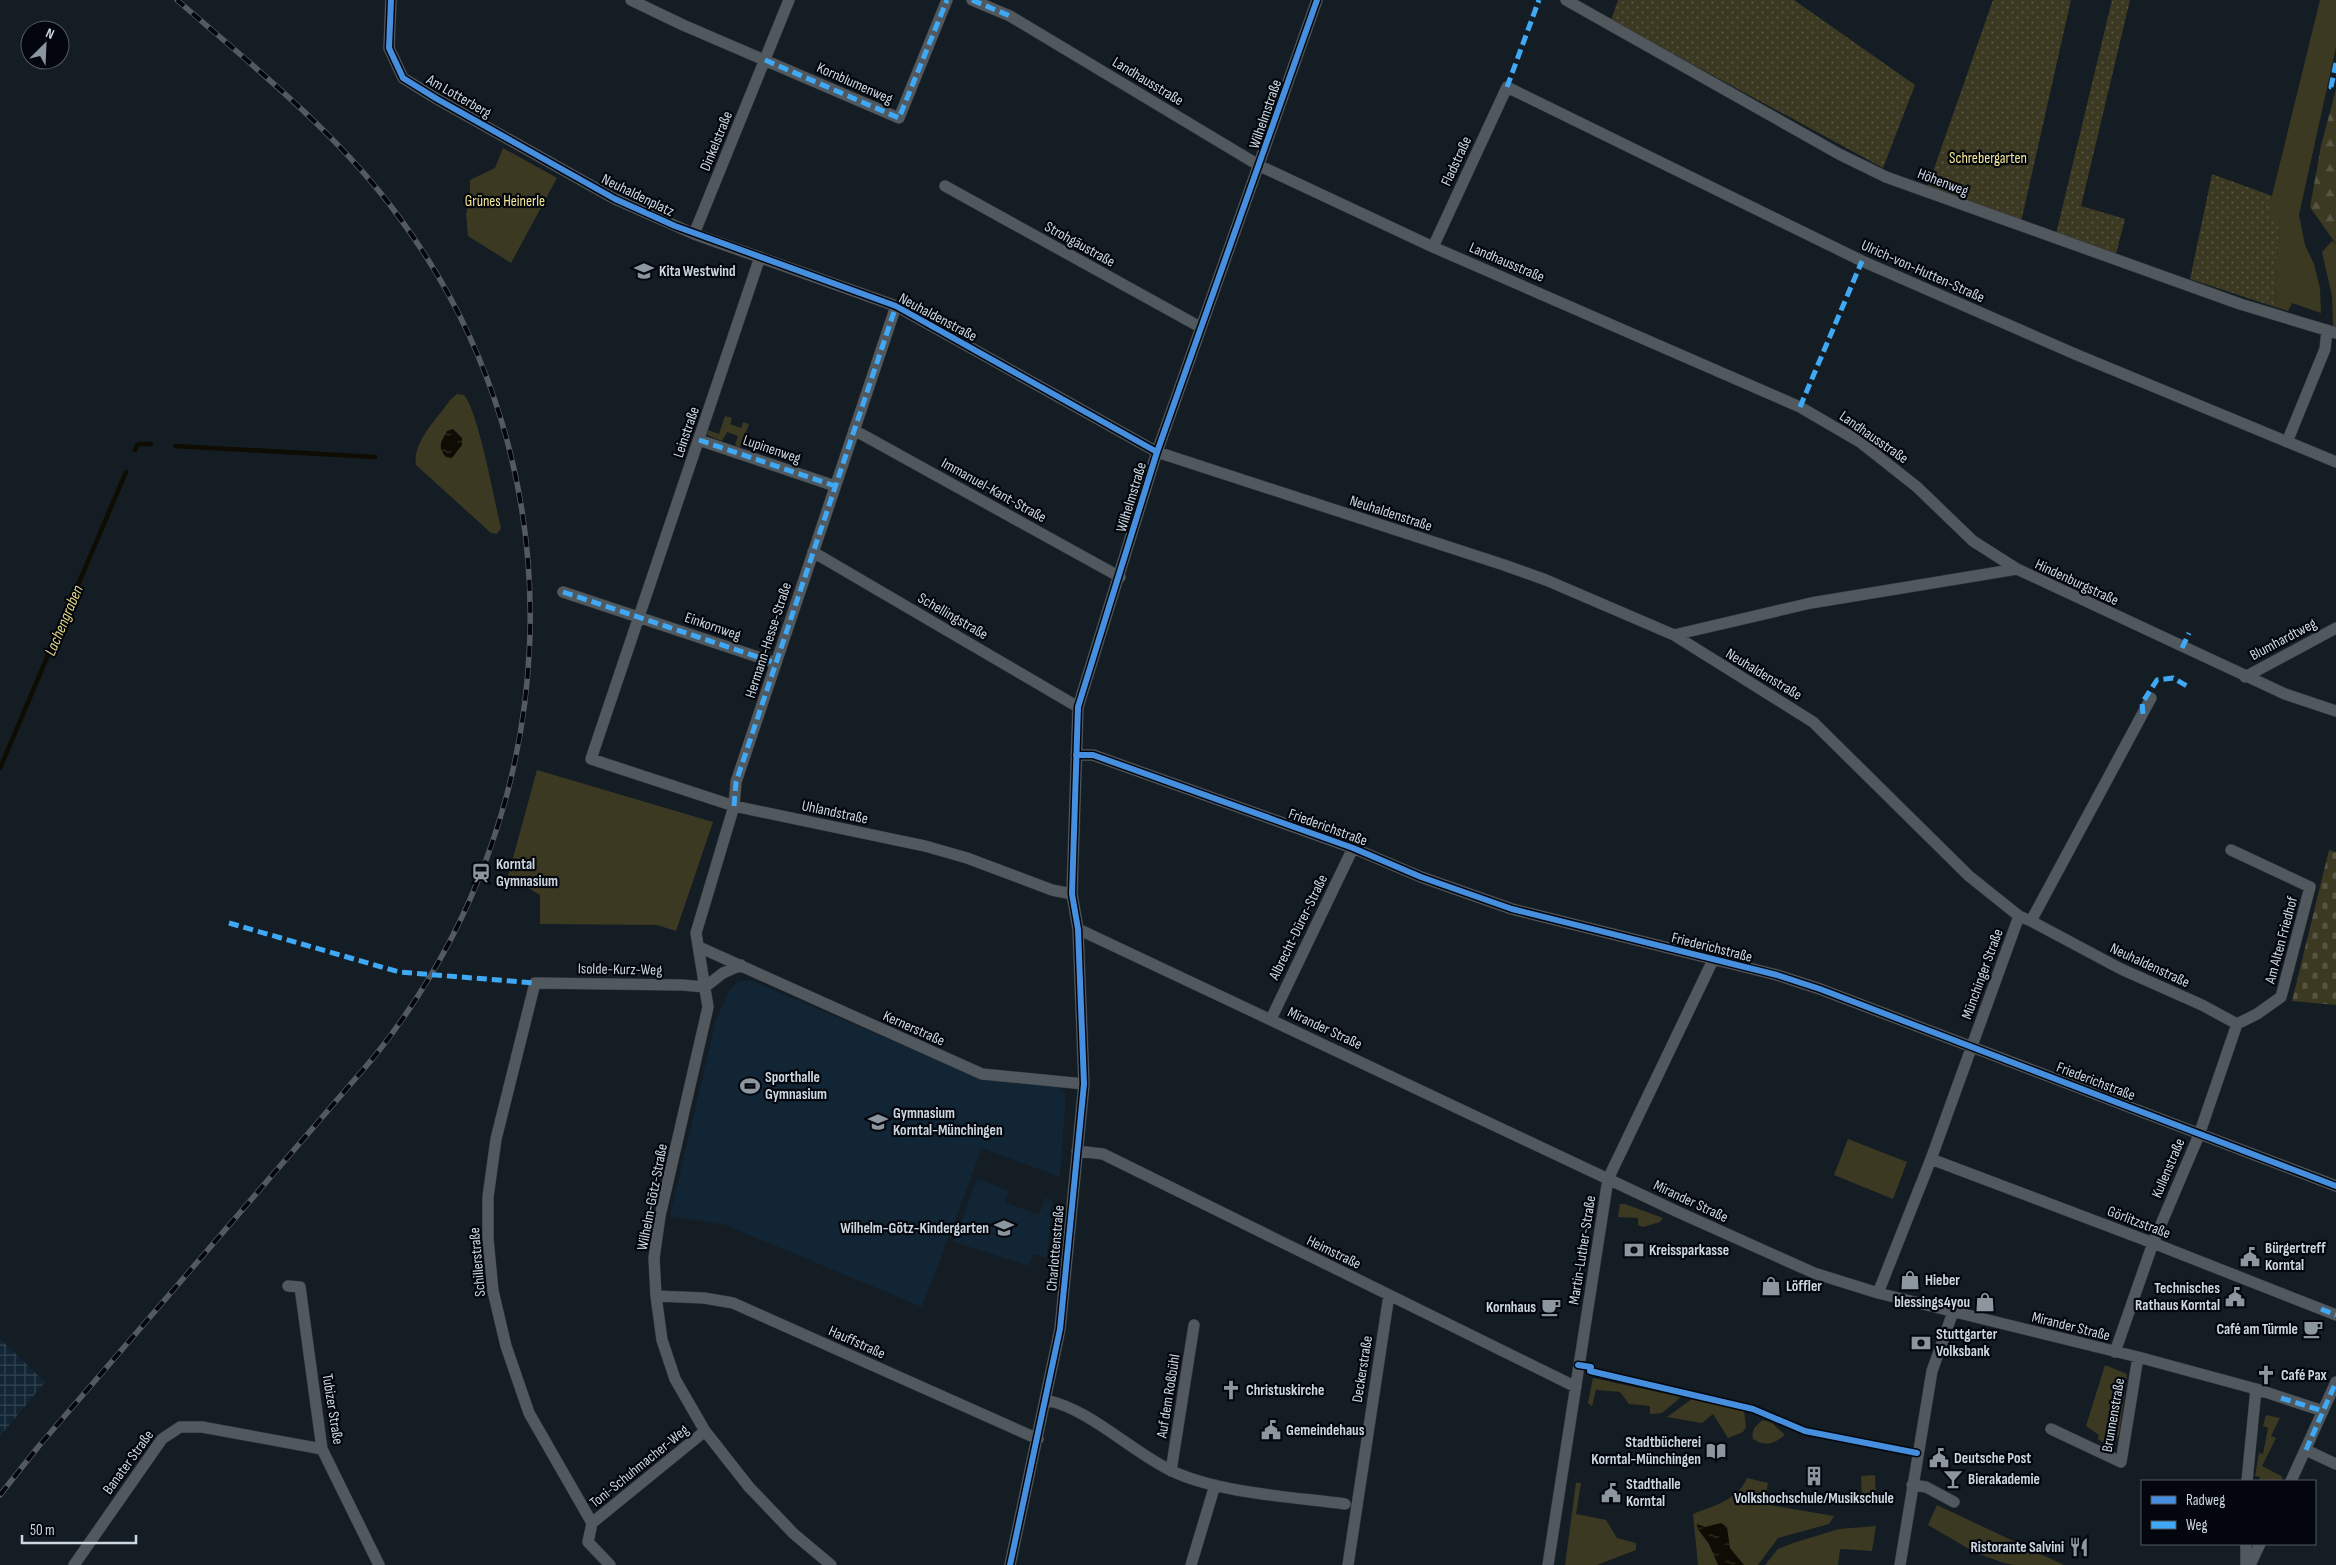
<svg xmlns="http://www.w3.org/2000/svg" width="2336" height="1565" font-family="'Sofia Sans Condensed',sans-serif">
  <style>
    .built { fill: #112534 }
    .industrial { fill: url(#industrial-grid) }
    .green { fill: #3c3922 }
    .forest { fill: url(#forest-firs) }
    .cemetery { fill: url(#cemetery-stones) }
    .garden { fill: url(#garden-dots) }
    .water { fill: url(#water-ripples) }
    .lines { fill: none; stroke-linecap: round; stroke-linejoin: round }
    .stream { stroke: #0f0c03; stroke-width: 4.5 }
    .street-casing { stroke: #32393f; stroke-width: 12 }
    .street { stroke: #51585e; stroke-width: 11 }
    .rail-casing { stroke: #545a60; stroke-width: 5.5 }
    .rail { stroke: #03070d; stroke-width: 4; stroke-dasharray: 11; stroke-linecap: butt }
    .quiet { stroke: #3fa9f5; stroke-width: 5; stroke-dasharray: 10 5; stroke-linecap: butt }
    .cycleway-casing { stroke: #03070d; stroke-width: 9 }
    .cycleway { stroke: #468fdf; stroke-width: 6 }
    .labels { text-anchor: middle; stroke-width: 4.5; stroke-linejoin: round; paint-order: stroke }
    .street-label { font-size: 15px; fill: #ccd7e0; stroke: #03070d }
    .park-label { font-size: 15px; fill: #f5e697; stroke: #03070d }
    .poi-label { font-size: 15px; font-weight: bold; fill: #ccd7e0; stroke: #03070d; text-anchor: start }
    .water-label { font-size: 16px; font-style: italic; fill: #e4d587; stroke: #03070d }
  </style>
  <defs>
    <pattern id="industrial-grid" width="8" height="8" patternUnits="userSpaceOnUse" patternTransform="scale(1.25)"><rect width="8" height="8" fill="#112534"/><path d="M0 4h8M4 0v8" fill="none" stroke="#324451"/></pattern>
    <pattern id="forest-firs" width="22" height="20" patternUnits="userSpaceOnUse" patternTransform="scale(1.25)"><rect width="22" height="20" fill="#3c3922"/><path d="M5 1l3.5 6h-7zM16 11l3.5 6h-7z" fill="#575542"/></pattern>
    <pattern id="cemetery-stones" width="16" height="16" patternUnits="userSpaceOnUse" patternTransform="scale(1.25)"><rect width="16" height="16" fill="#3c3922"/><path d="M2 7V4a2 2 0 0 1 4 0v3zM10 15v-3a2 2 0 0 1 4 0v3z" fill="#575542"/></pattern>
    <pattern id="garden-dots" width="8" height="8" patternUnits="userSpaceOnUse" patternTransform="scale(1.25)"><rect width="8" height="8" fill="#3c3922"/><path d="M2 2h.1M6 6h.1" fill="none" stroke="#575542" stroke-width="1.8" stroke-linecap="round"/></pattern>
    <pattern id="water-ripples" width="26" height="14" patternUnits="userSpaceOnUse" patternTransform="scale(1.25)"><rect width="26" height="14" fill="#0f0c03"/><path d="M2 4q2-2 4 0t4 0M15 11q2-2 4 0t4 0" fill="none" stroke="#312f27"/></pattern>
  </defs>
  <rect width="100%" height="100%" fill="#141d24"/>
  <path class="built" d="M750,980L981,1079L1059,1087L1066,1094L1060,1177L982,1148L922,1307L726,1225L670,1216L716,1020L730,989L738,982Z
    M977,1179L1009,1191L1005,1202L1039,1215L1045,1198L1052,1200L1047,1258L1033,1254L1029,1266L954,1242Z"/>
  <path class="industrial" d="M0,1339L45,1382L0,1436Z"/>
  <path class="green" d="M2320,0H2336V47L2299,215L2305,245L2314,264L2320,288L2321,313L2292,303L2288,311L2275,307L2279,219L2267,216Z
    M503,148L557,178L511,263L468,236L466,214L470,199V180L495,168Z
    M2332,241L2336,244V327L2333,326L2332,296L2322,252Z
    M457,394L464,395C479,413 494,500 501,528L497,534L491,533L416,465C412,442 438,418 450,400Z
    M725,416L732,418L730,424L741,428L743,422L749,424L740,448L735,445L738,436L727,432L722,441L707,435L708,430L719,434Z
    M537,770L713,822L676,931L657,925L540,924V895L508,876Z
    M1848,1139L1907,1162L1893,1199L1834,1175Z
    M1620,1204H1625L1663,1218L1660,1222L1643,1227L1638,1225V1218L1618,1217Z
    M2105,1365L2127,1374L2119,1435L2113,1443H2104L2098,1439L2099,1435L2086,1426Z
    M1593,1378L1681,1397L1662,1413L1650,1414V1406L1629,1404L1620,1392L1596,1390L1592,1406L1588,1403Z
    M1692,1399L1744,1410L1746,1427L1743,1432L1728,1438L1713,1414L1702,1423L1667,1417Z
    M2266,1415L2280,1418L2271,1436L2276,1438L2262,1466L2283,1477L2281,1481H2259L2260,1477L2255,1476L2259,1453L2263,1454L2268,1428L2263,1426Z
    M1763,1420L1772,1423L1785,1435C1774,1444 1765,1447 1753,1439C1751,1430 1756,1425 1763,1420Z
    M1875,1475L1876,1505H1862L1861,1476Z
    M1747,1478L1768,1483L1764,1504L1834,1516L1829,1524L1778,1538L1758,1565H1698L1693,1514C1713,1506 1738,1500 1747,1478Z
    M1576,1483H1581L1576,1514L1606,1520L1617,1538L1636,1543V1550L1597,1565H1565Z
    M1937,1505L2064,1565H2014L2004,1563L1976,1553L1928,1525Z
    M1876,1526L1872,1551L1840,1549L1838,1565H1765L1778,1549L1793,1543L1839,1529Z"/>
  <path class="forest" d="M2336,89V244L2310,207L2321,146Z"/>
  <path class="cemetery" d="M2329,850L2336,852V1005L2292,1001Z"/>
  <path class="garden" d="M1618,0H1794L1915,85L1883,168L1611,20Z
    M1993,0H2071L2021,222L1928,186Z
    M2112,0H2130L2081,206L2125,219L2116,254L2056,234Z
    M2212,174L2272,196L2268,215L2279,219L2275,307L2190,279Z"/>
  <path class="water" d="M453,429L462,438V445L452,458L446,457C437,447 441,442 447,431Z
    M1721,1523L1727,1527L1730,1548L1744,1565H1718L1709,1544L1697,1528V1524L1705,1527Z"/>
  <g class="lines">
    <path class="stream" d="M175,446L375,457
      M135,450L138,444H151
      M0,768L126,472"/>
    <defs>
      <path id="street" d="M391,0L389,48L403,78L437,99L615,199L694,234L896,306L1157,452L1504,565L1546,580L1674,635L1813,722L1969,876L2019,916L2031,921L2151,698
        M631,0L683,25L899,118L947,0
        M972,0L1010,16L1260,166L1433,247L1800,407L1860,442L1917,487L1973,541L2017,569L2285,694L2336,711
        M1566,0L1839,154L1886,177L2240,304L2336,333
        M945,186L1200,327
        M694,234L789,0
        M1433,247L1507,87L1862,261L2075,354L2336,462
        M760,257L591,759L734,806L925,846L967,858L1052,890L1072,894
        M854,430L1120,577
        M699,440L835,486
        M2287,442L2325,349L2327,330
        M813,552L1078,707
        M563,592L776,663
        M1674,635L1811,603L2017,569
        M2245,677L2336,628
        M1076,755H1093L1353,848L1421,877L1512,909L1777,975L1820,989L2336,1186
        M2031,921L2121,969L2202,1005L2237,1024L2257,1014L2281,997L2310,887L2231,850
        M1078,929L1678,1212L1814,1273L1878,1293L2138,1357L2256,1389L2323,1411
        M699,947L982,1074L1084,1084
        M705,987L723,973L741,965
        M1271,1019L1353,848
        M1077,1151L1103,1154L1576,1387
        M1931,1159L2153,1243L2336,1315
        M288,1286L300,1287L322,1449L379,1565
        M1878,1293L1931,1159L2019,916
        M656,1296L704,1298L733,1303L1038,1439
        M2115,1352L2153,1243L2199,1135L2237,1024
        M1046,1400C1092,1410 1130,1451 1172,1471C1218,1493 1293,1497 1345,1504
        M2051,1429L2121,1462L2138,1357
        M2306,1450L2336,1464
        M1171,1471L1194,1325
        M2247,1481L2256,1389
        M2291,1481L2336,1382
        M1912,1485L1926,1487L1954,1502
        M592,1523L529,1413L506,1346L493,1291L488,1239V1197L496,1139L535,983L682,985L705,987
        M592,1523L705,1431
        M592,1523L588,1542L610,1565
        M74,1565L162,1439L180,1427H202L322,1449
        M831,1565L794,1534L749,1487L705,1431L675,1379L662,1340L656,1296L654,1258L660,1216L708,1007L696,933L734,806L736,782L896,306
        M1010,1565L1060,1329L1084,1084L1078,929L1072,894L1078,707L1157,452L1317,0
        M1191,1565L1215,1485
        M1348,1565L1389,1295
        M1548,1565L1608,1179L1713,960
        M1900,1565L1932,1371L1953,1312
        M2246,1565V1544
        M2250,1565L2260,1544"/>
    </defs>
    <use href="#street" class="street-casing"/>
    <use href="#street" class="street"/>
    <defs>
      <path id="rail" d="M0,1495L38,1447L374,1057C569,814 586,470 399,217C338,133 255,68 177,0"/>
    </defs>
    <use href="#rail" class="rail-casing"/>
    <use href="#rail" class="rail"/>
    <path class="quiet" d="M972,0L1010,16
      M765,60L899,118L947,0
      M2336,63L2331,87L2336,88
      M1507,87L1539,0
      M1800,407L1862,261
      M699,440L835,486
      M563,592L776,663
      M2182,648L2189,633
      M2143,714L2142,703L2157,680L2173,678L2187,686
      M734,806L736,782L896,306
      M229,923L399,972L535,983
      M2321,1309L2336,1315
      M2281,1398L2323,1411
      M2306,1450L2336,1382"/>
    <defs>
      <path id="cycleway" d="M391,0L389,48L403,78L437,99L615,199L675,226L896,306L1157,452
        M1076,755H1093L1353,848L1421,877L1512,909L1777,975L1820,989L2336,1186
        M1578,1365L1591,1367L1590,1371L1753,1409L1805,1431L1917,1453
        M1010,1565L1060,1329L1084,1084L1078,929L1072,894L1078,707L1157,452L1317,0"/>
    </defs>
    <use href="#cycleway" class="cycleway-casing"/>
    <use href="#cycleway" class="cycleway"/>
  </g>
  <defs>
    <symbol id="school-bare" viewBox="-9 -9 18 18"><path d="M0-5L7-2L0 1L-7-2ZM-4 1L0 2.5L4 1V4Q0 6-4 4Z" fill="#8c969e" stroke="#03070d" stroke-width="2.5" paint-order="stroke"/></symbol>
    <symbol id="station-bare" viewBox="-9 -9 18 18"><path d="M-3-6H3Q5-6 5-4V2Q5 4 3 4L4.5 6H3L1.5 4h-3L-3 6H-4.5L-3 4Q-5 4-5 2V-4Q-5-6-3-6ZM-3.5-4v3h7v-3ZM-3.5 1v1.5H-2V1ZM2 1v1.5H3.5V1Z" fill="#8c969e" stroke="#03070d" stroke-width="2.5" paint-order="stroke"/></symbol>
    <symbol id="stadium-bare" viewBox="-9 -9 18 18"><path d="M0-5a6.5 5 0 1 0 0 10a6.5 5 0 1 0 0-10ZM-3.5-1.8h7v3.6h-7Z" fill="#8c969e" stroke="#03070d" stroke-width="2.5" paint-order="stroke"/></symbol>
    <symbol id="bank-bare" viewBox="-9 -9 18 18"><path d="M-6-4H6V4H-6ZM0-2.3a2.3 2.3 0 1 0 0 4.6a2.3 2.3 0 1 0 0-4.6Z" fill="#8c969e" stroke="#03070d" stroke-width="2.5" paint-order="stroke"/></symbol>
    <symbol id="civic-bare" viewBox="-9 -9 18 18"><path d="M-.6-6.5H3V-4.5H.6V-3L4-1V1h2V6H-6V1h2V-1L-.6-3ZM-1.2 2.5V6h2.4V2.5Z" fill="#8c969e" stroke="#03070d" stroke-width="2.5" paint-order="stroke"/></symbol>
    <symbol id="shop-bare" viewBox="-9 -9 18 18"><path d="M-5-2.5h2.3a2.7 3.5 0 0 1 5.4 0H5L5.5 6h-11ZM-1.5-2.5h3a1.5 2.3 0 0 0-3 0Z" fill="#8c969e" stroke="#03070d" stroke-width="2.5" paint-order="stroke"/></symbol>
    <symbol id="cafe-bare" viewBox="-9 -9 18 18"><path d="M-5.5-4.5H6V0H3Q3 3.5 0 3.5H-2.5Q-5.5 3.5-5.5 0ZM3-3.2v2h1.7v-2ZM-6 4.5H4V6H-6Z" fill="#8c969e" stroke="#03070d" stroke-width="2.5" paint-order="stroke"/></symbol>
    <symbol id="church-bare" viewBox="-9 -9 18 18"><path d="M-1.2-6h2.4v3.5h3.3v2.4h-3.3V6h-2.4V-.1h-3.3v-2.4h3.3Z" fill="#8c969e" stroke="#03070d" stroke-width="2.5" paint-order="stroke"/></symbol>
    <symbol id="library-bare" viewBox="-9 -9 18 18"><path d="M-6-4Q-3-5.5-.7-3.5V5Q-3 3-6 4ZM6-4Q3-5.5 .7-3.5V5Q3 3 6 4Z" fill="#8c969e" stroke="#03070d" stroke-width="2.5" paint-order="stroke"/></symbol>
    <symbol id="building-bare" viewBox="-9 -9 18 18"><path d="M-4-6H4V6H1V3H-1V6H-4ZM-2.5-4.3h1.7v1.8h-1.7ZM.8-4.3h1.7v1.8H.8ZM-2.5-1h1.7V.8h-1.7ZM.8-1h1.7V.8H.8Z" fill="#8c969e" stroke="#03070d" stroke-width="2.5" paint-order="stroke"/></symbol>
    <symbol id="bar-bare" viewBox="-9 -9 18 18"><path d="M-6-5H6L.8 .8V4.5H3.5V6h-7V4.5H-.8V.8Z" fill="#8c969e" stroke="#03070d" stroke-width="2.5" paint-order="stroke"/></symbol>
    <symbol id="restaurant-bare" viewBox="-9 -9 18 18"><path d="M-5-6h1v4h1v-4h1v4h1v-4h1v5L-1.5 .5V6h-2V.5L-5-1ZM5-6V6H3V1.5H1.5Q1.5-4 5-6Z" fill="#8c969e" stroke="#03070d" stroke-width="2.5" paint-order="stroke"/></symbol>
  </defs>
  <g fill-rule="evenodd">
    <use href="#school-bare" x="630" y="257" width="28" height="28"/>
    <use href="#station-bare" x="467" y="859" width="28" height="28"/>
    <use href="#stadium-bare" x="736" y="1072" width="28" height="28"/>
    <use href="#school-bare" x="864" y="1108" width="28" height="28"/>
    <use href="#school-bare" x="990" y="1214" width="28" height="28"/>
    <use href="#bank-bare" x="1620" y="1236" width="28" height="28"/>
    <use href="#civic-bare" x="2236" y="1243" width="28" height="28"/>
    <use href="#shop-bare" x="1896" y="1266" width="28" height="28"/>
    <use href="#shop-bare" x="1757" y="1272" width="28" height="28"/>
    <use href="#civic-bare" x="2221" y="1283" width="28" height="28"/>
    <use href="#shop-bare" x="1971" y="1288" width="28" height="28"/>
    <use href="#cafe-bare" x="1537" y="1293" width="28" height="28"/>
    <use href="#cafe-bare" x="2299" y="1315" width="28" height="28"/>
    <use href="#bank-bare" x="1907" y="1329" width="28" height="28"/>
    <use href="#church-bare" x="2252" y="1361" width="28" height="28"/>
    <use href="#church-bare" x="1217" y="1376" width="28" height="28"/>
    <use href="#civic-bare" x="1257" y="1416" width="28" height="28"/>
    <use href="#library-bare" x="1702" y="1437" width="28" height="28"/>
    <use href="#civic-bare" x="1925" y="1444" width="28" height="28"/>
    <use href="#building-bare" x="1800" y="1462" width="28" height="28"/>
    <use href="#bar-bare" x="1939" y="1465" width="28" height="28"/>
    <use href="#civic-bare" x="1597" y="1479" width="28" height="28"/>
    <use href="#restaurant-bare" x="2065" y="1533" width="28" height="28"/>
  </g>
  <g class="labels">
    <g class="street-label">
      <text transform="translate(1148 81) rotate(31)" y="5">Landhausstraße</text>
      <text transform="translate(855 83) rotate(24)" y="5">Kornblumenweg</text>
      <text transform="translate(459 96) rotate(30)" y="5">Am Lotterberg</text>
      <text transform="translate(1265 114) rotate(-71)" y="5">Wilhelmstraße</text>
      <text transform="translate(716 141) rotate(-68)" y="5">Dinkelstraße</text>
      <text transform="translate(1456 161) rotate(-65)" y="5">Fladstraße</text>
      <text transform="translate(1943 182) rotate(21)" y="5">Höhenweg</text>
      <text transform="translate(638 195) rotate(26)" y="5">Neuhaldenplatz</text>
      <text transform="translate(1080 244) rotate(29)" y="5">Strohgäustraße</text>
      <text transform="translate(1507 262) rotate(23)" y="5">Landhausstraße</text>
      <text transform="translate(1923 271) rotate(24)" y="5">Ulrich-von-Hutten-Straße</text>
      <text transform="translate(938 317) rotate(28)" y="5">Neuhaldenstraße</text>
      <text transform="translate(686 432) rotate(-71)" y="5">Leinstraße</text>
      <text transform="translate(1874 437) rotate(35)" y="5">Landhausstraße</text>
      <text transform="translate(772 449) rotate(19)" y="5">Lupinenweg</text>
      <text transform="translate(994 490) rotate(29)" y="5">Immanuel-Kant-Straße</text>
      <text transform="translate(1131 497) rotate(-73)" y="5">Wilhelmstraße</text>
      <text transform="translate(1391 513) rotate(18)" y="5">Neuhaldenstraße</text>
      <text transform="translate(2077 582) rotate(25)" y="5">Hindenburgstraße</text>
      <text transform="translate(953 616) rotate(30)" y="5">Schellingstraße</text>
      <text transform="translate(713 626) rotate(19)" y="5">Einkornweg</text>
      <text transform="translate(2283 639) rotate(-28)" y="5">Blumhardtweg</text>
      <text transform="translate(768 640) rotate(-72)" y="5">Hermann-Hesse-Straße</text>
      <text transform="translate(1764 674) rotate(31)" y="5">Neuhaldenstraße</text>
      <text transform="translate(835 812) rotate(12)" y="5">Uhlandstraße</text>
      <text transform="translate(1328 827) rotate(20)" y="5">Friederichstraße</text>
      <text transform="translate(1298 927) rotate(-64)" y="5">Albrecht-Dürer-Straße</text>
      <text transform="translate(2281 940) rotate(-75)" y="5">Am Alten Friedhof</text>
      <text transform="translate(1712 947) rotate(14)" y="5">Friederichstraße</text>
      <text transform="translate(2150 965) rotate(25)" y="5">Neuhaldenstraße</text>
      <text transform="translate(620 969) rotate(1)" y="5">Isolde-Kurz-Weg</text>
      <text transform="translate(1982 974) rotate(-70)" y="5">Münchinger Straße</text>
      <text transform="translate(914 1028) rotate(24)" y="5">Kernerstraße</text>
      <text transform="translate(1325 1028) rotate(25)" y="5">Mirander Straße</text>
      <text transform="translate(2096 1081) rotate(21)" y="5">Friederichstraße</text>
      <text transform="translate(2168 1168) rotate(-67)" y="5">Kullenstraße</text>
      <text transform="translate(652 1197) rotate(-79)" y="5">Wilhelm-Götz-Straße</text>
      <text transform="translate(1691 1201) rotate(25)" y="5">Mirander Straße</text>
      <text transform="translate(2139 1222) rotate(21)" y="5">Görlitzstraße</text>
      <text transform="translate(1055 1248) rotate(-85)" y="5">Charlottenstraße</text>
      <text transform="translate(1582 1250) rotate(-81)" y="5">Martin-Luther-Straße</text>
      <text transform="translate(1334 1252) rotate(26)" y="5">Heimstraße</text>
      <text transform="translate(477 1262) rotate(-95)" y="5">Schillerstraße</text>
      <text transform="translate(2071 1326) rotate(14)" y="5">Mirander Straße</text>
      <text transform="translate(857 1342) rotate(24)" y="5">Hauffstraße</text>
      <text transform="translate(1362 1369) rotate(-81)" y="5">Deckerstraße</text>
      <text transform="translate(1168 1396) rotate(-81)" y="5">Auf dem Roßbühl</text>
      <text transform="translate(333 1409) rotate(81)" y="5">Tubizer Straße</text>
      <text transform="translate(2113 1415) rotate(-80)" y="5">Brunnenstraße</text>
      <text transform="translate(128 1462) rotate(-54)" y="5">Banater Straße</text>
      <text transform="translate(639 1466) rotate(-39)" y="5">Toni-Schuhmacher-Weg</text>
    </g>
    <g class="park-label">
      <text x="1988" y="163">Schrebergarten</text>
      <text x="505" y="206">Grünes Heinerle</text>
    </g>
    <g class="poi-label">
      <text x="659" y="276">Kita Westwind</text>
      <text x="496" y="869">Korntal<tspan x="496" dy="17">Gymnasium</tspan></text>
      <text x="765" y="1082">Sporthalle<tspan x="765" dy="17">Gymnasium</tspan></text>
      <text x="893" y="1118">Gymnasium<tspan x="893" dy="17">Korntal-Münchingen</tspan></text>
      <text x="989" y="1233" text-anchor="end">Wilhelm-Götz-Kindergarten</text>
      <text x="2265" y="1253">Bürgertreff<tspan x="2265" dy="17">Korntal</tspan></text>
      <text x="1649" y="1255">Kreissparkasse</text>
      <text x="1925" y="1285">Hieber</text>
      <text x="1786" y="1291">Löffler</text>
      <text x="2220" y="1293" text-anchor="end">Technisches<tspan x="2220" dy="17">Rathaus Korntal</tspan></text>
      <text x="1970" y="1307" text-anchor="end">blessings4you</text>
      <text x="1536" y="1312" text-anchor="end">Kornhaus</text>
      <text x="2298" y="1334" text-anchor="end">Café am Türmle</text>
      <text x="1936" y="1339">Stuttgarter<tspan x="1936" dy="17">Volksbank</tspan></text>
      <text x="2281" y="1380">Café Pax</text>
      <text x="1246" y="1395">Christuskirche</text>
      <text x="1286" y="1435">Gemeindehaus</text>
      <text x="1701" y="1447" text-anchor="end">Stadtbücherei<tspan x="1701" dy="17">Korntal-Münchingen</tspan></text>
      <text x="1954" y="1463">Deutsche Post</text>
      <text x="1968" y="1484">Bierakademie</text>
      <text x="1626" y="1489">Stadthalle<tspan x="1626" dy="17">Korntal</tspan></text>
      <text x="1814" y="1503" text-anchor="middle">Volkshochschule/Musikschule</text>
      <text x="2064" y="1552" text-anchor="end">Ristorante Salvini</text>
    </g>
    <g class="water-label">
      <text transform="translate(63 620) rotate(-67)" y="6">Lachengraben</text>
    </g>
  </g>
  <rect x="2141" y="1480" width="175" height="65" fill="#03070d" stroke="#535a61"/>
  <rect x="2151" y="1496" width="25" height="8" fill="#468fdf" stroke="#535a61"/>
  <text x="2186" y="1505" font-size="15" fill="#ccd7e0">Radweg</text>
  <rect x="2151" y="1521" width="25" height="8" fill="#3fa9f5" stroke="#535a61"/>
  <text x="2186" y="1530" font-size="15" fill="#ccd7e0">Weg</text>
  <g transform="translate(45 45) rotate(24)"><circle r="24" fill="#03070d" stroke="#535a61"/>
  <path d="M0-4L9 19L0 12L-9 19Z" fill="#8c969e"/>
  <text y="-8" font-size="14" font-weight="bold" text-anchor="middle" fill="#ccd7e0">N</text>
  </g>
  <path d="M22 1535v8h114v-8" fill="none" stroke="#ccd7e0" stroke-width="2.5"/>
  <text x="30" y="1535" font-size="15" fill="#ccd7e0" stroke="#03070d" stroke-width="4" paint-order="stroke">50 m</text>
</svg>
